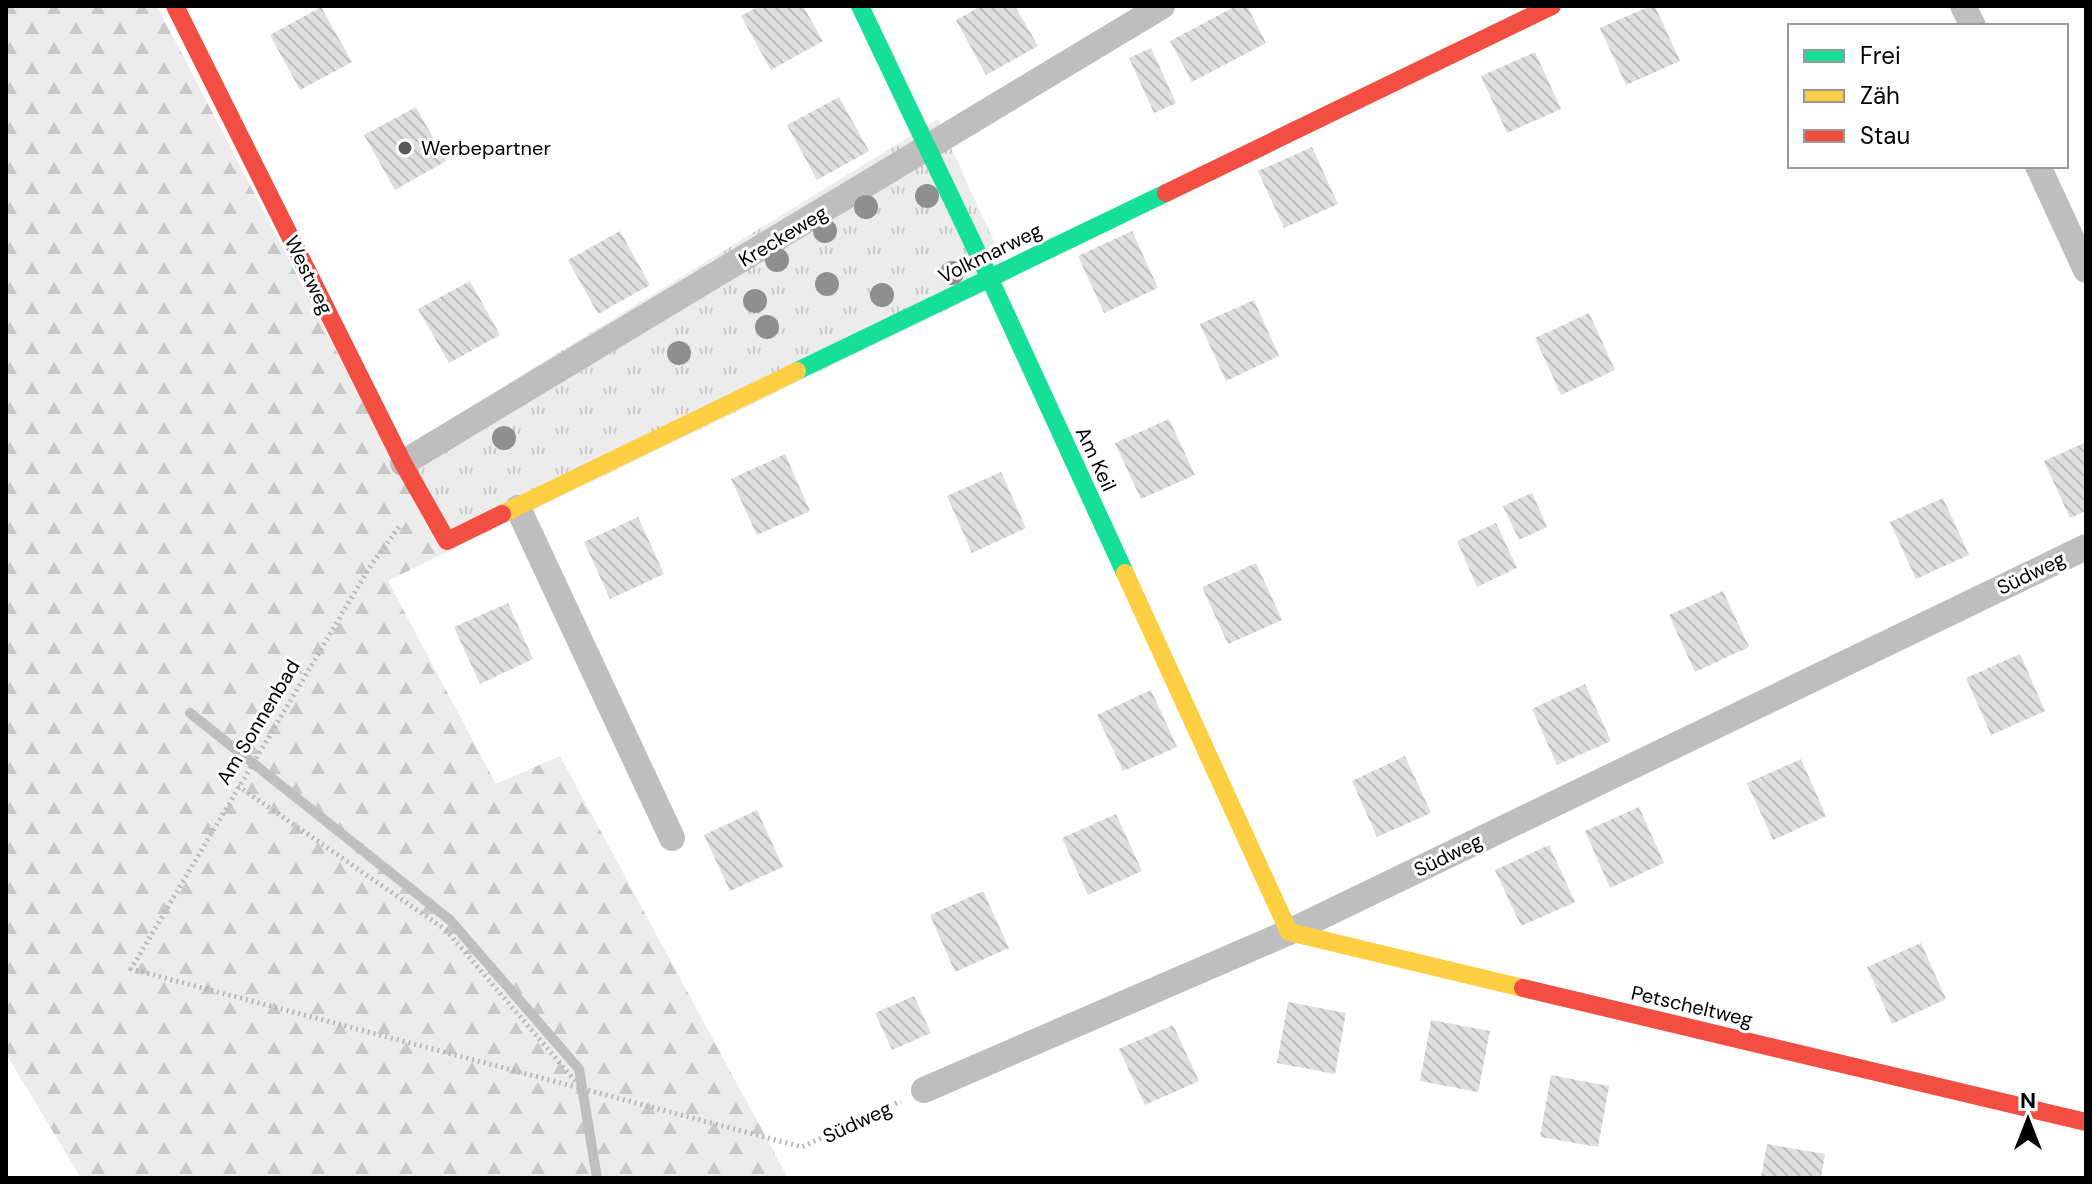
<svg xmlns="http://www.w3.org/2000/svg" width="2092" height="1184" font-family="'DM Sans',sans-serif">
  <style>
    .grass { fill: url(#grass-tufts) }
    .forest { fill: url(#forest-firs) }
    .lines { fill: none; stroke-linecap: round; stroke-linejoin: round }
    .stream { stroke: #bfbfbf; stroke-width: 10 }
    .building { fill: url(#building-back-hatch) }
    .path { stroke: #b9b9b9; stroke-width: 5; stroke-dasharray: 2 4; stroke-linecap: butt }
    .street { stroke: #bebebe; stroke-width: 26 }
    .fast { stroke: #16e098; stroke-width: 18 }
    .slow { stroke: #ffcf43; stroke-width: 18 }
    .jam { stroke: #f24e42; stroke-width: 18 }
    .tree { fill: #8f8f8f }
    .poi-dot { fill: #595959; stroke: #fff; stroke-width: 3 }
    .labels { text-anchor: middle; stroke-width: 6; stroke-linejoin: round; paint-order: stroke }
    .poi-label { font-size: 20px; fill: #000; stroke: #fff; text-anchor: start }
    .street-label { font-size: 20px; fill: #000; stroke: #fff }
  </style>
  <defs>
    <pattern id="grass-tufts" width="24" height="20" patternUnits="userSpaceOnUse" patternTransform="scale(2)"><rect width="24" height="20" fill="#ececec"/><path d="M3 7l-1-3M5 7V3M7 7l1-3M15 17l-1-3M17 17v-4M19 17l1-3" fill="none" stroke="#c9c9c9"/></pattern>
    <pattern id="forest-firs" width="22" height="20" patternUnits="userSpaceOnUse" patternTransform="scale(2)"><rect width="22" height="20" fill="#ececec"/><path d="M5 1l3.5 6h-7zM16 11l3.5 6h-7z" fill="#c9c9c9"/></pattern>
    <pattern id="building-back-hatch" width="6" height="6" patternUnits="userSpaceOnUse" patternTransform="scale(2)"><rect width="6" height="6" fill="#dfdfdf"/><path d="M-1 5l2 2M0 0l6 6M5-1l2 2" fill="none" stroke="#bebebe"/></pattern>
  </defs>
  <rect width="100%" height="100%" fill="#fff"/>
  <path class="grass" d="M938,119L1011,279L442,554L392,455Z"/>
  <path class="forest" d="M6,6H157L442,554L388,581L496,784L560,756L788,1178H81L6,1054Z"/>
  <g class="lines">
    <path class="stream" d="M190,713L450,920L579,1069L597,1178"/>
  </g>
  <path class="building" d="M759,6H803L823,41L771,70L741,16Z
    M981,6H1015L1038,46L986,75L956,20Z
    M1236,6H1247L1266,43L1192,82L1170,41Z
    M1650,6H1655L1680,61L1626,85L1600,28Z
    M321,7L352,62L300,90L270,35Z
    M1151,48L1176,103L1154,113L1129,58Z
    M1535,52L1561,109L1507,133L1481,76Z
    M839,97L869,151L817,180L787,125Z
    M416,107L446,161L395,190L364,135Z
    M1312,147L1338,204L1284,228L1258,171Z
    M620,231L650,285L598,314L568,260Z
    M1132,231L1158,288L1104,313L1078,256Z
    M470,281L500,335L449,363L418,309Z
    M1254,300L1279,356L1226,381L1200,324Z
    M1589,313L1615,370L1561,395L1535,338Z
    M1169,419L1195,475L1141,499L1115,443Z
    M2086,442V511L2070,518L2044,461Z
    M785,454L810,511L757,535L731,479Z
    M1001,472L1026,528L972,553L947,496Z
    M1532,493L1547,527L1519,540L1503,506Z
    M1943,498L1969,555L1916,579L1890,522Z
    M638,517L664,574L610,599L584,542Z
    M1496,523L1517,568L1477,587L1457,541Z
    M1256,563L1282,620L1228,644L1202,587Z
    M1723,591L1749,647L1695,672L1669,615Z
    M508,603L533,659L480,684L454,627Z
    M2020,654L2045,711L1991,735L1966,678Z
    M1585,684L1611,741L1557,765L1532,709Z
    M1151,690L1177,747L1123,771L1097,715Z
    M1405,756L1431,813L1377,837L1352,781Z
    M1801,759L1826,816L1773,840L1747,783Z
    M1639,807L1664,863L1610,888L1585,831Z
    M757,810L783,867L730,891L704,835Z
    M1116,814L1142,871L1088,895L1062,838Z
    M1549,845L1575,902L1521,926L1495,870Z
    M983,891L1009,948L955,972L930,915Z
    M1921,943L1946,999L1892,1024L1867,967Z
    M914,996L931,1033L892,1050L875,1013Z
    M1288,1002L1346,1013L1335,1074L1277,1063Z
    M1431,1020L1490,1031L1478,1092L1420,1081Z
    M1173,1025L1199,1081L1145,1105L1119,1049Z
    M1551,1075L1609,1086L1598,1147L1540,1137Z
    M1767,1144L1825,1154L1821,1178H1761Z"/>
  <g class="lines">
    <path class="path" d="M399,527L371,565L131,969L802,1147L901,1101
      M238,786L446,930L582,1089"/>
    <path class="street" d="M1963,6L1973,26
      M2038,166L2086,270
      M403,463L1162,6
      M518,508L672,838
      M924,1090L1289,932L2086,547"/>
    <path class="fast" d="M860,6L989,277L1125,573
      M797,371L1166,193"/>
    <path class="slow" d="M502,514L797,371
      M1125,573L1289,932L1523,988"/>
    <path class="jam" d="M175,6L403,463L447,541L502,514
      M1166,193L1552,6
      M1523,988L2086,1122"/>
  </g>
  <g class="tree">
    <circle cx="927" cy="196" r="12"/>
    <circle cx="866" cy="207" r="12"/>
    <circle cx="825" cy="231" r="12"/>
    <circle cx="777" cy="260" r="12"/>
    <circle cx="952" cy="273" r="12"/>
    <circle cx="827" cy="284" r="12"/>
    <circle cx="882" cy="295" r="12"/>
    <circle cx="755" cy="301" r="12"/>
    <circle cx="767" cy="327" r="12"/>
    <circle cx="679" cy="353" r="12"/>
    <circle cx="504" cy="438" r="12"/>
  </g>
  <circle class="poi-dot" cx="405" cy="148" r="8"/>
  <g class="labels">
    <g class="poi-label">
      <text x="421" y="155">Werbepartner</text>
    </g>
    <g class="street-label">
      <text transform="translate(783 236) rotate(-31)" y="7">Kreckeweg</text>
      <text transform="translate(990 253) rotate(-26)" y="7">Volkmarweg</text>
      <text transform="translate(309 275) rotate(64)" y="7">Westweg</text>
      <text transform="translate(1096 459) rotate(65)" y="7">Am Keil</text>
      <text transform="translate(2031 573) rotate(-26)" y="7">Südweg</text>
      <text transform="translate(258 722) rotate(-59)" y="7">Am Sonnenbad</text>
      <text transform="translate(1448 855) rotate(-26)" y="7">Südweg</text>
      <text transform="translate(1692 1006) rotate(13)" y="7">Petscheltweg</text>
      <text transform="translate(857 1122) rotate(-25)" y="7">Südweg</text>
    </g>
  </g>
  <rect width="2092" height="1184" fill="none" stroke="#000000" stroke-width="16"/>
  <rect x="1788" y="24" width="280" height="144" fill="#ffffff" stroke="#999999" stroke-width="2"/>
  <rect x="1804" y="50" width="40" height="12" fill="#16e098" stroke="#999999" stroke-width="2"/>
  <text x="1860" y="64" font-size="24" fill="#000000">Frei</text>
  <rect x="1804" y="90" width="40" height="12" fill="#ffcf43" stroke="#999999" stroke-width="2"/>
  <text x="1860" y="104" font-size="24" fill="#000000">Zäh</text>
  <rect x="1804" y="130" width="40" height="12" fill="#f24e42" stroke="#999999" stroke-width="2"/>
  <text x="1860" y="144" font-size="24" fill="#000000">Stau</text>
  <g transform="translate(2028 1120)" stroke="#ffffff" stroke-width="6" paint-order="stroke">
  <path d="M0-6L14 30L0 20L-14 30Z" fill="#000000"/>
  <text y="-12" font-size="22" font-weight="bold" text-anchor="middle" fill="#000000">N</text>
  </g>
</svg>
